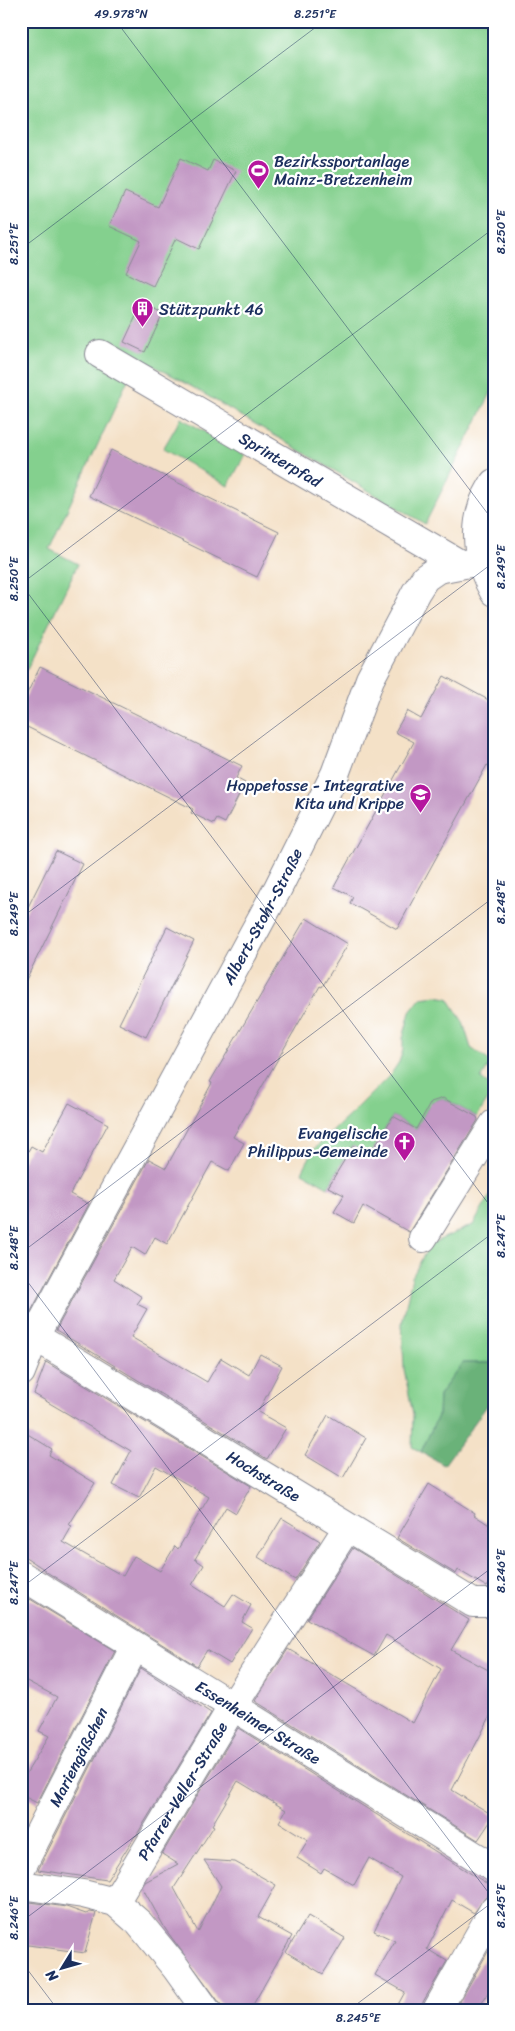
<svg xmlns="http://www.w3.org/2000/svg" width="515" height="2031" font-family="Sriracha,sans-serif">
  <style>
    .green { fill: #84d08e; stroke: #508076 }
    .forest { fill: #6bb279; stroke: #43706c }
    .building { fill: #c298c4 }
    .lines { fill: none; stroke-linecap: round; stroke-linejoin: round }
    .minor-casing { stroke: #888892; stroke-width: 30 }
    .minor { stroke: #fff; stroke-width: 28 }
    .ticks { fill: none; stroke: #1b2f5e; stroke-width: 1; stroke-opacity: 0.45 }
    .labels { text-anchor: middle; stroke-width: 4.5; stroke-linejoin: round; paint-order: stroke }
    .poi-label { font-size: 16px; fill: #1b2f5e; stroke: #fff; text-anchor: start }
    .street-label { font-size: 16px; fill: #1b2f5e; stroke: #fff }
    .neatline { fill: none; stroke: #1b2f5e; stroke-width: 2 }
    .ticks-label { font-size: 12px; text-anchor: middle; fill: #1b2f5e }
  </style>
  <rect width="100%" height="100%" fill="#fff"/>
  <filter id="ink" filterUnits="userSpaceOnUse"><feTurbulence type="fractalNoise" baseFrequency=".02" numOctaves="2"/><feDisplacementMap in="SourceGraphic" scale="10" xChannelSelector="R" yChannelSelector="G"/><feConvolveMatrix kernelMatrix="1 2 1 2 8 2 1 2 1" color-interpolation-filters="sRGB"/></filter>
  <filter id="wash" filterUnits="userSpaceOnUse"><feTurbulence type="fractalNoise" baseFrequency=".0096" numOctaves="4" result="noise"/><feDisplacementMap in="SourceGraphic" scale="20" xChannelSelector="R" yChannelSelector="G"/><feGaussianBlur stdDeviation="1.12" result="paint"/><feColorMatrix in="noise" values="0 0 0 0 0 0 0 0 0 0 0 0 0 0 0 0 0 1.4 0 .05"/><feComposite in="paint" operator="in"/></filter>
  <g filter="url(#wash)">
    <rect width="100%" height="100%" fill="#f4e1c7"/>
    <path class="green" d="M21,21H494V387L425,524L177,378L138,358L49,549L78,564L21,681Z
      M181,418L245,455L228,486L163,449Z
      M436,996L448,998L463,1022L471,1048L491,1062L481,1079L494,1089L477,1117L443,1098L431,1102L416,1129L393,1116L369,1156L352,1146L328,1187L302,1172L314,1149L351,1114L391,1074L399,1062L403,1050V1038L410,1012L421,998Z
      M494,1189V1363H463L439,1395L438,1416L421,1452L412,1447L413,1415L404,1369L402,1324L412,1277L430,1244L473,1225Z"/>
    <path class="forest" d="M463,1363H494V1396L444,1465L421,1452L438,1416L439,1395Z"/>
    <g id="blocks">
      <path class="building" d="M181,158L208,171L213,160L236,171L199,249L176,238L153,286L126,273L141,241L109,226L125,192L158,207Z
        M142,303L163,314L145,352L124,342Z
        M111,450L279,532L257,577L89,496Z
        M40,667L242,766L236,778L245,783L225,823L217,819L214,824L191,813L193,809L21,724V706Z
        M444,676L494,703V768L487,765L397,929L350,903L353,897L334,887L414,742L395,732L407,711L421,719Z
        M56,851L83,864L21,990V921Z
        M306,918L348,944L322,987L320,986L233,1137L244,1143L229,1171L212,1162L167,1244L155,1237L145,1255L132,1247L114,1279L142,1297L137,1304L147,1309L131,1337L207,1382L221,1358L249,1375L260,1354L282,1366L258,1412L286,1428L267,1459L56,1330L149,1159L166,1168L212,1083L210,1082Z
        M167,927L194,941L146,1037L119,1024Z
        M443,1098L477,1117L478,1120L409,1232L363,1206L354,1223L334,1212L344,1195L328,1187L353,1146L369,1156L393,1116L416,1129L431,1102Z
        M69,1103L108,1124L70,1194L89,1204L30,1313L21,1309V1164L31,1146L42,1152Z
        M46,1362L251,1486L236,1513L226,1507L195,1559L204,1565L192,1585L225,1606L233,1594L251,1605L242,1622L252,1628L230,1664L207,1650L197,1666L45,1571V1570L21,1554V1430L52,1449L49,1455L95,1483L69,1525L72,1526L63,1542L123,1576L134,1556L160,1571L175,1546L178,1549L209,1497L156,1466L139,1498L113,1485L131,1451L34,1394Z
        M328,1415L366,1438L343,1478L305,1455Z
        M429,1484L475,1513L474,1515L494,1528V1577L487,1587L458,1570L456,1574L397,1538Z
        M282,1518L320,1541L295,1580L258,1557Z
        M353,1548L469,1620L451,1650L494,1673V1709L452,1790L494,1816L478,1840L255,1701L288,1649L413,1723L441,1669L386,1635L374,1656L307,1619Z
        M30,1599L115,1651L37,1803L21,1795V1782L49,1736L39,1731L57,1697L21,1678V1617Z
        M141,1668L211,1713L136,1836H135L107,1880L38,1870Z
        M238,1728L494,1888V1893L486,1896L474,1913L452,1900L427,1949L447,1961L423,2002L421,2010H395L405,1992L375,1975L395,1941L374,1931L401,1877L369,1858L354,1885L324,1868L321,1873L297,1858L308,1840L279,1822L286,1810L238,1781L212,1825L214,1826L174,1888L198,1932L221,1886L204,1860L235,1862L276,1885L258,1917L292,1936L250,2010H225L166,1930L142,1887L145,1882L178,1864L162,1854Z
        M23,1901L66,1907L86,1914L90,1912L96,1913L85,1953L21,1944Z
        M308,1916L345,1938L323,1974L286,1952Z
        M494,1941V1982L478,2010H455Z"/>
    </g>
  </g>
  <g filter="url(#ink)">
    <use href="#blocks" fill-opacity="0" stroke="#888892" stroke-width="1"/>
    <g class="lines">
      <defs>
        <g id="minor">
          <path id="s1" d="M100,354L460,564"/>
          <path d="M494,483C490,491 484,499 482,508C473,536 480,567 494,592"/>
          <path d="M423,1238L494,1124"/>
          <path id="s2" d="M21,1328L473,1603H488L494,1605"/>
          <path id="s3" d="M21,1372L35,1336L277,890L335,774L370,679L416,592L425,578L438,569L480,561"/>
          <path id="s4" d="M21,1575L494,1868"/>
          <path id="s5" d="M21,1868L135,1646"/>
          <path d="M21,1885L83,1894L115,1902L139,1923L176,1968L206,2010"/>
          <path id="s6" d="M115,1902L233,1706L347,1528"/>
          <path d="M437,2010L494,1909"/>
        </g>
      </defs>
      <use href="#minor" class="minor-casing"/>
      <use href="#minor" class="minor"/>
    </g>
  </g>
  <path class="ticks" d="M116,21L494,522M21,249L324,21M21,584L494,228M21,584L494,1211M21,918L494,562M21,1253L494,897M21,1273L494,1900M21,1588L494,1232M21,1922L494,1566M21,1961L58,2010M349,2010L494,1901"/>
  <defs>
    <symbol id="stadium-pin" viewBox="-11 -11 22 30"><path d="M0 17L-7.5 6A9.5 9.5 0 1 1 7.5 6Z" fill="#b5179e" stroke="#fff"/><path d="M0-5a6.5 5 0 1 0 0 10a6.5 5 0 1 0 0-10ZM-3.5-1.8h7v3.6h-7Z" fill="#fff"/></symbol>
    <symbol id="building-pin" viewBox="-11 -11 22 30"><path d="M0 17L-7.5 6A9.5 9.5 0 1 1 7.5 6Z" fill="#b5179e" stroke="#fff"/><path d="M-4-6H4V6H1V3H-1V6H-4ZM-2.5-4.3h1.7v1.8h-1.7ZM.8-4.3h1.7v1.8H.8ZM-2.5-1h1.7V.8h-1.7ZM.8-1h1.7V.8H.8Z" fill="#fff"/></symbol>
    <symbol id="school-pin" viewBox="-11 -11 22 30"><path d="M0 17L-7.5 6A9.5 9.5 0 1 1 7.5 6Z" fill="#b5179e" stroke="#fff"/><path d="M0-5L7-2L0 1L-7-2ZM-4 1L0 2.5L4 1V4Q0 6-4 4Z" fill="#fff"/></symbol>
    <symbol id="church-pin" viewBox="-11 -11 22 30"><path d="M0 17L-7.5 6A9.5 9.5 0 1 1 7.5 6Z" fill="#b5179e" stroke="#fff"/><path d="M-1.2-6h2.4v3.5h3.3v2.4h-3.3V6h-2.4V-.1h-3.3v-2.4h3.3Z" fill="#fff"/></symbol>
  </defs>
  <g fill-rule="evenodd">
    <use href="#stadium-pin" x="246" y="158" width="25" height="34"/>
    <use href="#building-pin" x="130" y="296" width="25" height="34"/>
    <use href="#school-pin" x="408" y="782" width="25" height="34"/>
    <use href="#church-pin" x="392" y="1130" width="25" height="34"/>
  </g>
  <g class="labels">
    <g class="poi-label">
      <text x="274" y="167">Bezirkssportanlage<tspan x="274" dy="18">Mainz-Bretzenheim</tspan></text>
      <text x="159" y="315">Stützpunkt 46</text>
      <text x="404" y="791" text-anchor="end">Hoppetosse - Integrative<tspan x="404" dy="18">Kita und Krippe</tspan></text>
      <text x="388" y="1139" text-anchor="end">Evangelische<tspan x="388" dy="18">Philippus-Gemeinde</tspan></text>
    </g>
    <g class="street-label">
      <text dy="6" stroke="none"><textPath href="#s1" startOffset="209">Sprinterpfad</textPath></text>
      <text dy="6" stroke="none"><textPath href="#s3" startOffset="516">Albert-Stohr-Straße</textPath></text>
      <text dy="6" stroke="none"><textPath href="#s2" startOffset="284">Hochstraße</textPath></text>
      <text dy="6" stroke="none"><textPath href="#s4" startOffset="279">Essenheimer Straße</textPath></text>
      <text dy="6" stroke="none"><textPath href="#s5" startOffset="125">Mariengäßchen</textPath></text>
      <text dy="6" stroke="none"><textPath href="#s6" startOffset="130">Pfarrer-Veller-Straße</textPath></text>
    </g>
  </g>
  <rect width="515" height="2031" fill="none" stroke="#fff" stroke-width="55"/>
  <g transform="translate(62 1968) rotate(233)" stroke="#ffffff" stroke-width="4" paint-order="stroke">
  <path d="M0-4L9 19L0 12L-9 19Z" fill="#1b2f5e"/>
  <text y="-8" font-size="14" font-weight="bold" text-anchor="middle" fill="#1b2f5e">N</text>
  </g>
  <rect x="28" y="28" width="460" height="1976" class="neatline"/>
  <g class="ticks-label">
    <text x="121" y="18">49.978°N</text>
    <text x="315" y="18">8.251°E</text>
    <text transform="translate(501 232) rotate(-90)" y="4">8.250°E</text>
    <text transform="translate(14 244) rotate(-90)" y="4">8.251°E</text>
    <text transform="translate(501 567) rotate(-90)" y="4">8.249°E</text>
    <text transform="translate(14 579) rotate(-90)" y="4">8.250°E</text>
    <text transform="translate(501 902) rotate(-90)" y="4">8.248°E</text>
    <text transform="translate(14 914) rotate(-90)" y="4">8.249°E</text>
    <text transform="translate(501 1236) rotate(-90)" y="4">8.247°E</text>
    <text transform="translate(14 1248) rotate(-90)" y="4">8.248°E</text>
    <text transform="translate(501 1571) rotate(-90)" y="4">8.246°E</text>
    <text transform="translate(14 1583) rotate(-90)" y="4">8.247°E</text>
    <text transform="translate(501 1906) rotate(-90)" y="4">8.245°E</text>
    <text transform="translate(14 1918) rotate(-90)" y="4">8.246°E</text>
    <text x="358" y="2022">8.245°E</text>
  </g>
</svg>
